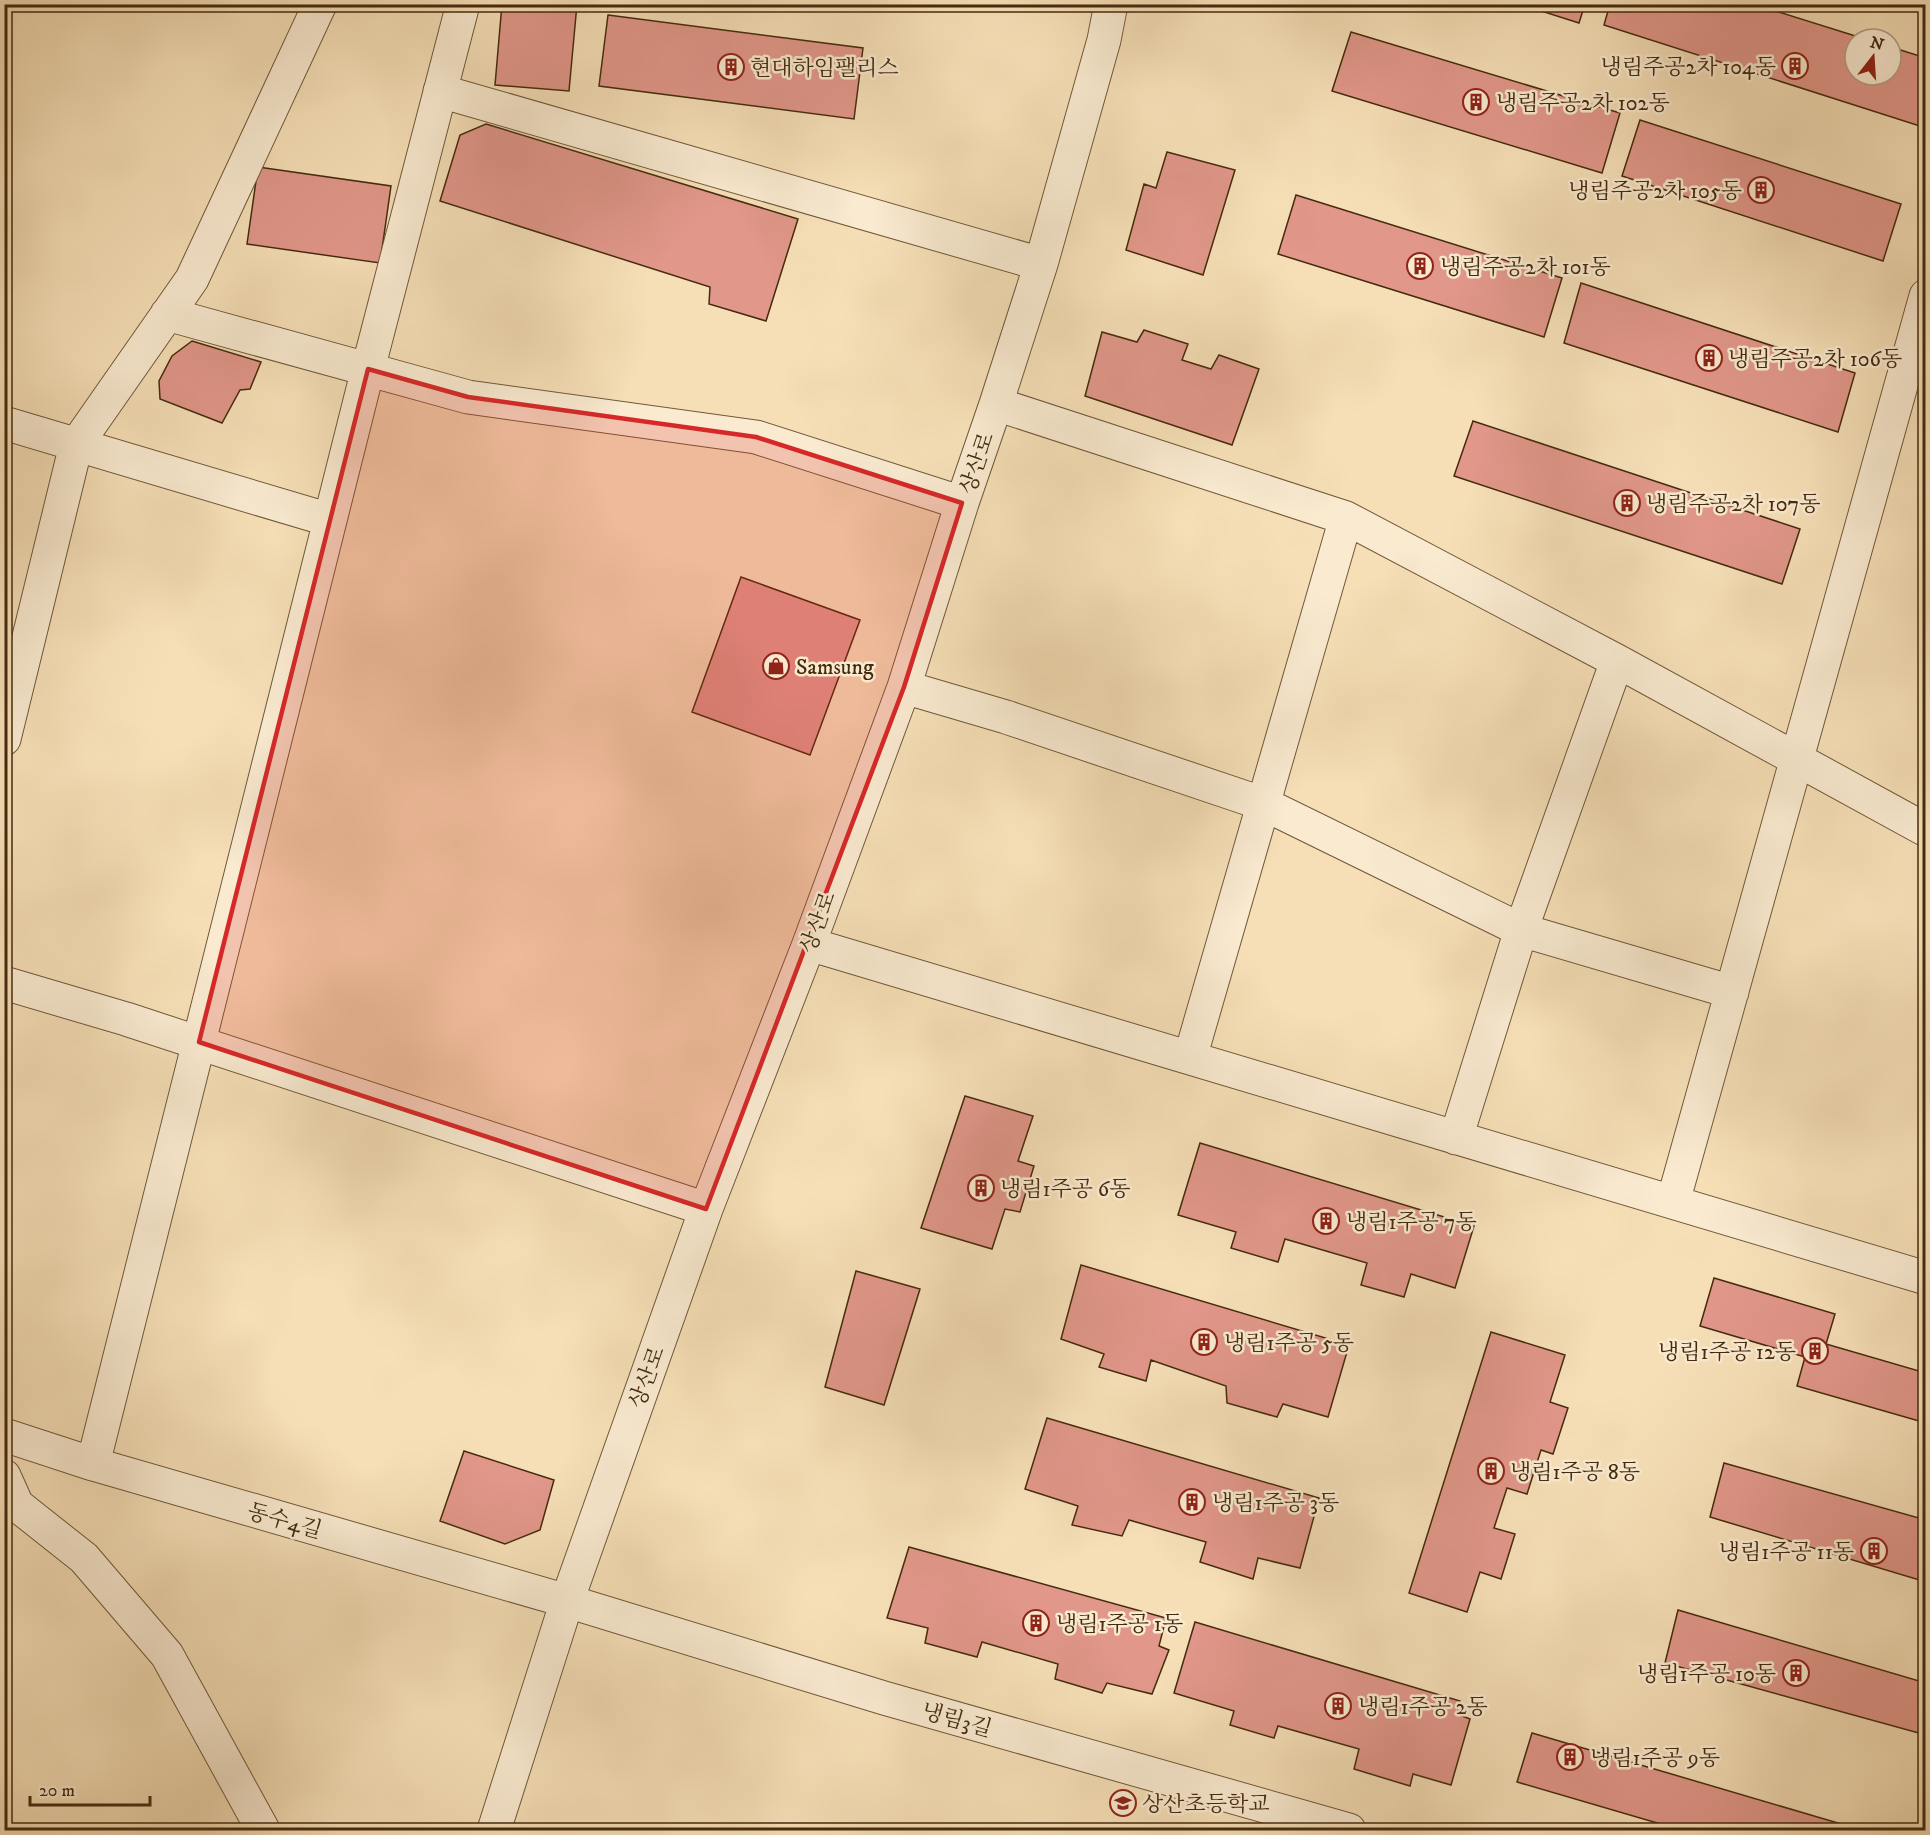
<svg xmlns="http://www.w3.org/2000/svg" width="1930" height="1835" font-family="'IM FELL DW Pica','Noto Serif KR',serif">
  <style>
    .building { fill: #e1978a; stroke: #452b0e; stroke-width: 1.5 }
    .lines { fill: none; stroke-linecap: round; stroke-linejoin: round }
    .minor-casing { stroke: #715838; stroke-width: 35 }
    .minor { stroke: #f9ead0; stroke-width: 33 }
    .marked { fill: #d62828; fill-opacity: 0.2; stroke: #d62828; stroke-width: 4.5; stroke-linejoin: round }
    .labels { text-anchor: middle; stroke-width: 5; stroke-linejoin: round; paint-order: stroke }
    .poi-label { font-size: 22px; fill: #452b0e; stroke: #f9ead0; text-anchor: start }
    .street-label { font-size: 22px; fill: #452b0e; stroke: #f9ead0 }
  </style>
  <rect width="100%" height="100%" fill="#f6dfb7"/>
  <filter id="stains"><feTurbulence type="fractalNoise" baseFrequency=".00333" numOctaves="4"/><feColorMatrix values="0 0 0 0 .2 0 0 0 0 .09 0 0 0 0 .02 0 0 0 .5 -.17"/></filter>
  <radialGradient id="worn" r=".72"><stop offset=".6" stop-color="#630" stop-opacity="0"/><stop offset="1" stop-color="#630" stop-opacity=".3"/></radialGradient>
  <path class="building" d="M502,4H577L569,91L495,85Z
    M1519,4H1585L1579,23Z
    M1610,4H1753L1865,39H1855V75H1891V47L1926,58V128L1604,25Z
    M608,15L863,48L854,119L599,86Z
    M1351,32L1620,113L1602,173L1332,91Z
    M1640,120L1901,204L1883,261L1622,176Z
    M486,124L798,219L766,321L709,304L710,287L440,201L460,135Z
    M1167,152L1235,170L1203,275L1126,250L1144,184L1156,188Z
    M258,167L391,186L380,263L247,244Z
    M1296,195L1562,278L1544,337L1278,254Z
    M1581,283L1855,373L1838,432L1564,343Z
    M1144,330L1188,344L1182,360L1211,369L1219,355L1259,369L1232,445L1085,396L1102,332L1137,342Z
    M192,341L261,362L250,389L240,390L222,423L160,399L159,381L172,356Z
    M1473,421L1800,529L1782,584L1454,476Z
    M741,577L860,620L810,755L692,712Z
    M965,1096L1033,1116L1018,1161L1034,1166L1020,1212L1005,1209L992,1249L921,1228Z
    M1200,1143L1474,1226L1455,1288L1411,1274L1404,1297L1361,1285L1367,1263L1285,1239L1278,1262L1231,1248L1236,1232L1178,1215Z
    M1081,1265L1349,1345L1328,1417L1283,1404L1277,1417L1227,1403L1226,1386L1151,1360L1146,1381L1099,1367L1104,1354L1061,1339Z
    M856,1271L920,1289L884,1405L825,1387Z
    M1714,1278L1835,1314L1826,1344L1926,1373V1423L1797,1386L1805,1357L1700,1326Z
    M1491,1332L1565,1355L1550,1402L1568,1408L1553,1454L1541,1450L1527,1494L1507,1488L1494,1528L1515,1534L1501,1579L1480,1572L1467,1612L1409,1593Z
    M1047,1418L1319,1498L1300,1568L1258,1558L1253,1579L1200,1562L1206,1542L1129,1520L1122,1536L1072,1525L1078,1506L1025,1489Z
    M464,1451L554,1480L540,1530L505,1544L440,1521Z
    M1724,1463L1926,1520V1582L1710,1517Z
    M909,1547L1166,1618L1159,1646L1169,1650L1152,1694L1107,1683L1102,1693L1055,1679L1058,1664L982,1642L977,1657L925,1643L928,1628L887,1618Z
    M1678,1610L1926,1683V1735L1665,1663Z
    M1195,1622L1460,1701L1457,1714L1470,1719L1451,1785L1413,1774L1410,1786L1354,1769L1359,1749L1278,1726L1274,1738L1230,1725L1234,1711L1174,1693Z
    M1532,1733L1855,1828V1830H1681L1517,1782Z"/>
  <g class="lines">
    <defs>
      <path id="minor" d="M440,91L1041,264
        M167,314L468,397L756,437L962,503
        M996,404L1346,518L1617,661L1926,830
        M4,423L330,520
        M904,687L1006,717L1264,804L1521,930L1732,992
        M4,739L76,445L192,279L320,4
        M809,944L1926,1278
        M4,983L126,1019L706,1209
        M1190,1058L1346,518
        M1456,1138L1521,930L1617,661
        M1673,1202L1926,296
        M4,1435L93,1464L567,1601L884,1698L1349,1830
        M93,1464L368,369L463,4
        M4,1476L17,1505L84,1558L167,1655L263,1830
        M494,1830L567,1601L706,1209L809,944L904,687L962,503L996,404L1041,264L1104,40L1111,4"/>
    </defs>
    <use href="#minor" class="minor-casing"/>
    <use href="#minor" class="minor"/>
  </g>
  <path class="marked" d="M368,369L468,397L756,437L962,503L904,687L706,1209L199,1042Z"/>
  <defs>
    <symbol id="building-ring" viewBox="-11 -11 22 22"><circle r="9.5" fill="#f9ead0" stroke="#8f2418" stroke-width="1.5"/><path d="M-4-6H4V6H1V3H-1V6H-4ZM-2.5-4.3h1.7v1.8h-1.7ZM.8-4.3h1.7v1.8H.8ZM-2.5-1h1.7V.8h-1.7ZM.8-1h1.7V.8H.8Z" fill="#8f2418"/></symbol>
    <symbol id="shop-ring" viewBox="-11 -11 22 22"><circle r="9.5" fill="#f9ead0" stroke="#8f2418" stroke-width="1.5"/><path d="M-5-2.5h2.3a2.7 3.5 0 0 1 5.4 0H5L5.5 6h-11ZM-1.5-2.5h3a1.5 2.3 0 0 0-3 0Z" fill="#8f2418"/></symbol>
    <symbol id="school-ring" viewBox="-11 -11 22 22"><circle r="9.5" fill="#f9ead0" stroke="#8f2418" stroke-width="1.5"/><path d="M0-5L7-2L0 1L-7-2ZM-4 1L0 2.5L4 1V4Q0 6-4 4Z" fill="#8f2418"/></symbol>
  </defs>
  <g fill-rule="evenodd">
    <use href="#building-ring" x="1780" y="51" width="30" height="30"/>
    <use href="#building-ring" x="716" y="52" width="30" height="30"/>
    <use href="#building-ring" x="1461" y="87" width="30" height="30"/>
    <use href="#building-ring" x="1746" y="175" width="30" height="30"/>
    <use href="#building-ring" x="1405" y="251" width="30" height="30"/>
    <use href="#building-ring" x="1694" y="343" width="30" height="30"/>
    <use href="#building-ring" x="1612" y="488" width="30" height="30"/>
    <use href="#shop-ring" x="761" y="651" width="30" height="30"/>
    <use href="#building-ring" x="966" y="1173" width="30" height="30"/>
    <use href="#building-ring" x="1311" y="1206" width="30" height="30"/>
    <use href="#building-ring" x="1189" y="1327" width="30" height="30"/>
    <use href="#building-ring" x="1800" y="1336" width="30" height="30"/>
    <use href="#building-ring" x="1476" y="1456" width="30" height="30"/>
    <use href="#building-ring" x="1177" y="1487" width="30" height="30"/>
    <use href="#building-ring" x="1859" y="1536" width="30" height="30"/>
    <use href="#building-ring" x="1021" y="1608" width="30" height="30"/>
    <use href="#building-ring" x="1781" y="1658" width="30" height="30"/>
    <use href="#building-ring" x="1323" y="1691" width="30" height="30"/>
    <use href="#building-ring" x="1555" y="1742" width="30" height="30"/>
    <use href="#school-ring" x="1108" y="1788" width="30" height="30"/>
  </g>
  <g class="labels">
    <g class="poi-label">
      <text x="1776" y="74" text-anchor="end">냉림주공2차 104동</text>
      <text x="750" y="75">현대하임팰리스</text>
      <text x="1496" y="110">냉림주공2차 102동</text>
      <text x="1742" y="198" text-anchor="end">냉림주공2차 105동</text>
      <text x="1440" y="274">냉림주공2차 101동</text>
      <text x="1728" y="366">냉림주공2차 106동</text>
      <text x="1646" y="511">냉림주공2차 107동</text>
      <text x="796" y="674">Samsung</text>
      <text x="1000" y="1196">냉림1주공 6동</text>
      <text x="1346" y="1229">냉림1주공 7동</text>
      <text x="1224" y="1350">냉림1주공 5동</text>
      <text x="1796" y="1359" text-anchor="end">냉림1주공 12동</text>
      <text x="1510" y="1479">냉림1주공 8동</text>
      <text x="1212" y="1510">냉림1주공 3동</text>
      <text x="1854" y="1559" text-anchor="end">냉림1주공 11동</text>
      <text x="1056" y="1631">냉림1주공 1동</text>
      <text x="1776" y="1681" text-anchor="end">냉림1주공 10동</text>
      <text x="1358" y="1714">냉림1주공 2동</text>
      <text x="1590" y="1765">냉림1주공 9동</text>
      <text x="1142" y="1811">상산초등학교</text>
    </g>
    <g class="street-label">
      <text transform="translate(976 463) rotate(-71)" y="8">상산로</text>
      <text transform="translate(817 922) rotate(-70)" y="8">상산로</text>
      <text transform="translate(646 1377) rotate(-70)" y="8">상산로</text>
      <text transform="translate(285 1520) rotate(16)" y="8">동수4길</text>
      <text transform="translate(957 1719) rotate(16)" y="8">냉림3길</text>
    </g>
  </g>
  <rect width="1930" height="1835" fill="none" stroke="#f6dfb7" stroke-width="24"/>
  <rect x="6" y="6" width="1918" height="1823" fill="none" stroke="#452b0e" stroke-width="3"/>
  <rect x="12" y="12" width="1906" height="1811" fill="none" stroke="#452b0e" stroke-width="1.5"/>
  <g transform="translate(1873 57) rotate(17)"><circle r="28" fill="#f9ead0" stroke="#b19e82" stroke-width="1.5"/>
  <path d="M0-4.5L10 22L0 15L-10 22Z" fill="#8f2418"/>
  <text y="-9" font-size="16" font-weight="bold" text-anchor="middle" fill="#452b0e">N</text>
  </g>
  <path d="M30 1796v9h120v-9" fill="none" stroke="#452b0e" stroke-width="3"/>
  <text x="39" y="1796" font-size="18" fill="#452b0e" stroke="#f9ead0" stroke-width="4.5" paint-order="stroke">20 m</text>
  <rect width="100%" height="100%" filter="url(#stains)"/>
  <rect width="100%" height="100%" fill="url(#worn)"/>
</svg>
